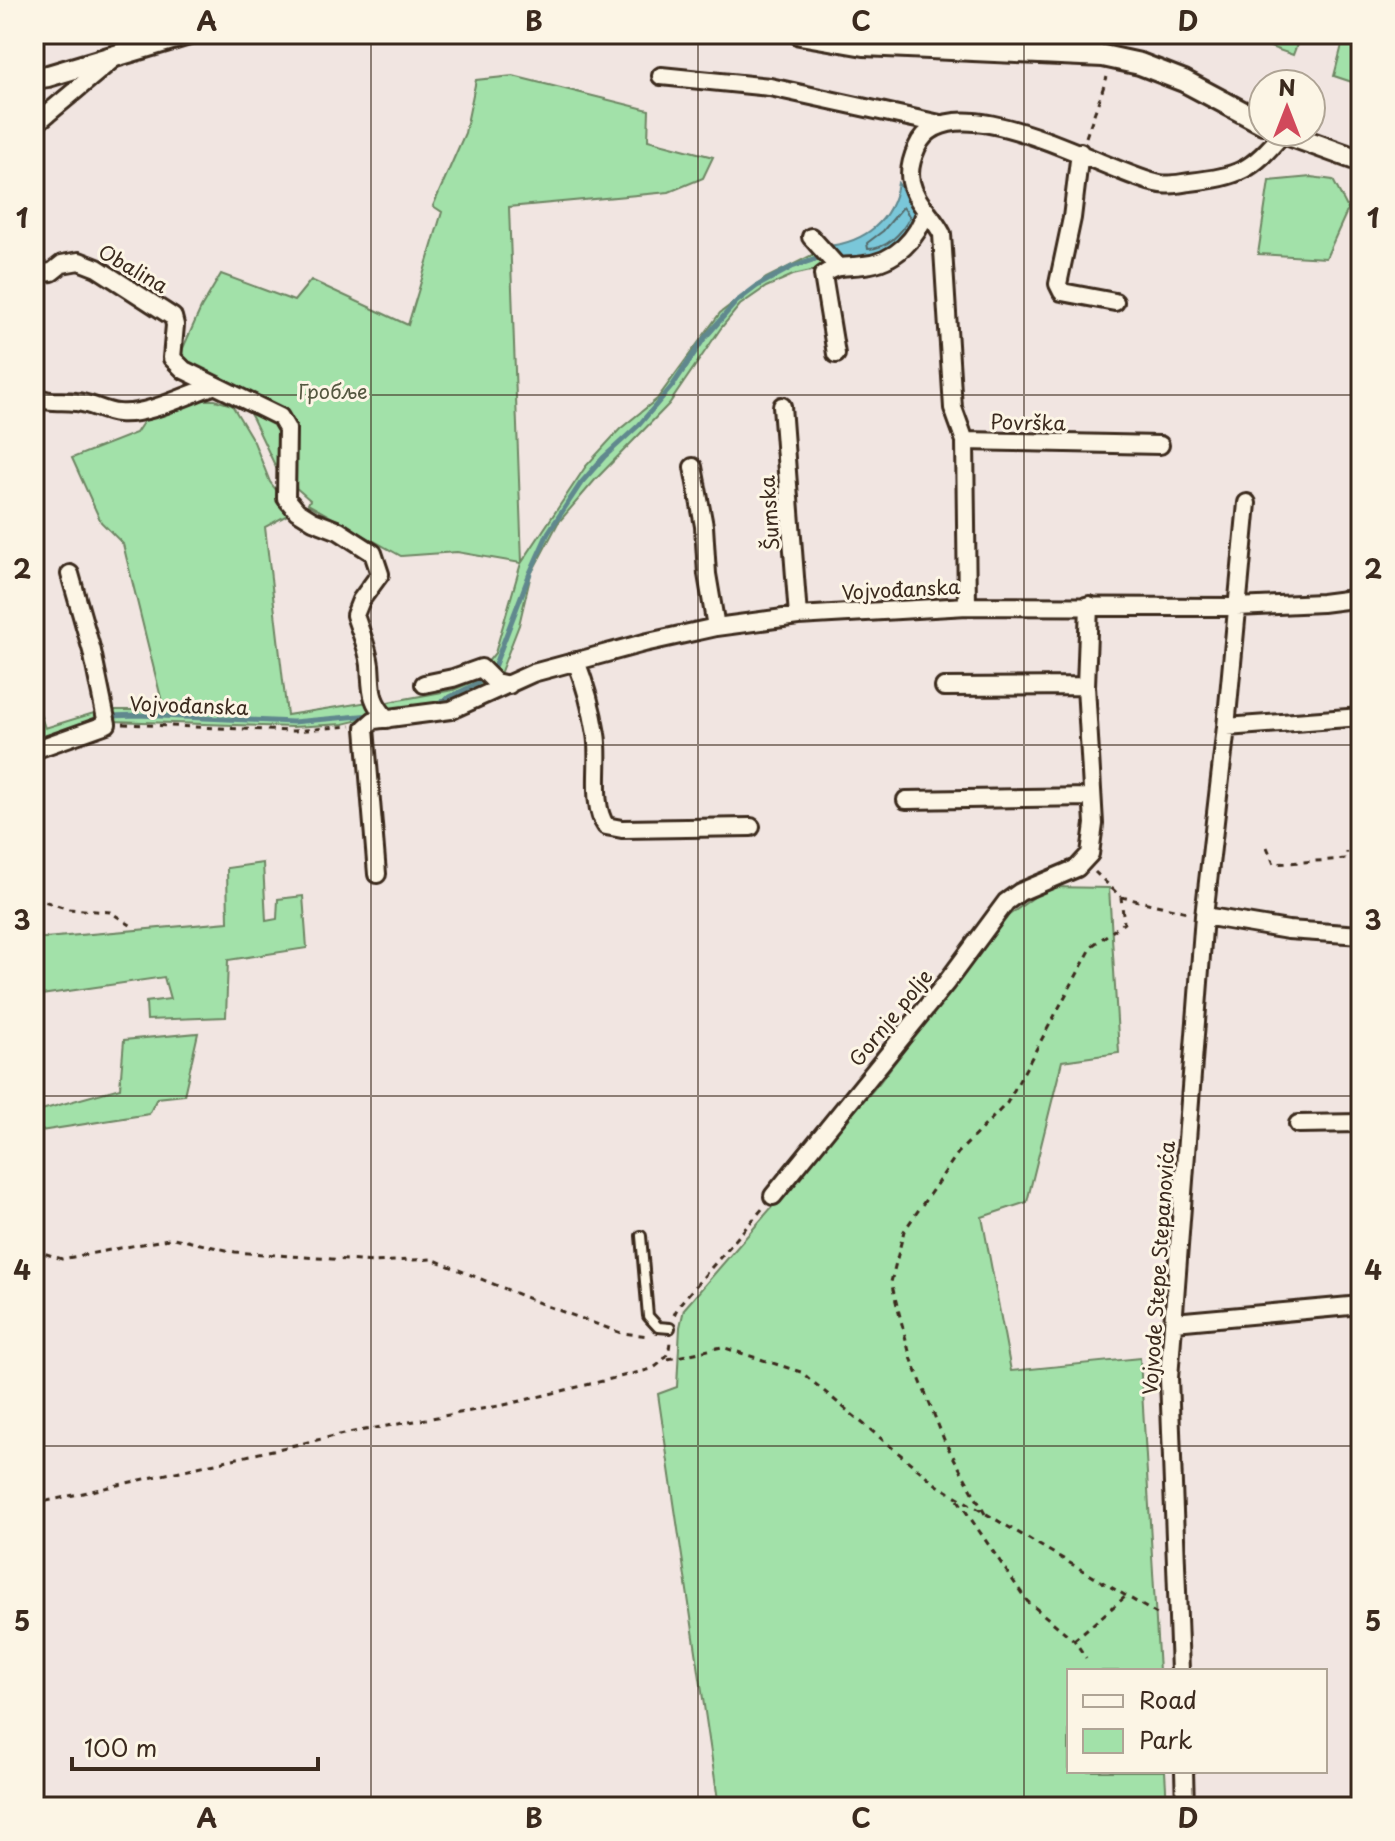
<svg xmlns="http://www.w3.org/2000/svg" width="1395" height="1841" font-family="'Playpen Sans',sans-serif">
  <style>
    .green { fill: #a2e1a9; stroke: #6e8664; stroke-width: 2 }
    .water { fill: #7ac7d9; stroke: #61888e; stroke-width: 2 }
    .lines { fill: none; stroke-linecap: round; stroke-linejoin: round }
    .shore { stroke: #546969; stroke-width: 2 }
    .stream { stroke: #61888e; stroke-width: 5 }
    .service-casing { stroke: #3b2a1e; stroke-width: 14 }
    .minor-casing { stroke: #3b2a1e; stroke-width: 22 }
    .tertiary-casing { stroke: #3b2a1e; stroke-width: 26 }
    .path { stroke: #3b2a1e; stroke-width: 3; stroke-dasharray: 6 6; stroke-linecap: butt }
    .service { stroke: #fcf5e5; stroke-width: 8 }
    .minor { stroke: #fcf5e5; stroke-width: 16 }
    .tertiary { stroke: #fcf5e5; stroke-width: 20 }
    .grid { fill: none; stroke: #3b2a1e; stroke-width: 2; stroke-opacity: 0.55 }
    .labels { text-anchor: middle; stroke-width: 6; stroke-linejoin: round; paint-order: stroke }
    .street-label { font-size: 20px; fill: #3b2a1e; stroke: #fcf5e5 }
    .park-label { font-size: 20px; fill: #555841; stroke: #fcf5e5 }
    .neatline { fill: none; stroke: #3b2a1e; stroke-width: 3 }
    .grid-label { font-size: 26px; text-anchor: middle; font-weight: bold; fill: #3b2a1e }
  </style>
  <rect width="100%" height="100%" fill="#f1e5e1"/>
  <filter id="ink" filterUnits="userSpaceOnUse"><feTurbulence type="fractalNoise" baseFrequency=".0125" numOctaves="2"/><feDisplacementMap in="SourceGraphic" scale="16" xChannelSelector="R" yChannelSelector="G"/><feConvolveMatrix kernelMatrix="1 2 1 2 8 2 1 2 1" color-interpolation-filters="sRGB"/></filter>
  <g filter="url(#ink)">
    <path class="green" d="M1233,34H1301L1293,55Z
      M1312,34H1361V85L1334,76L1342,45Z
      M513,76L649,110L648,140L713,157L703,178L669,192L509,207L522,562L586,466L620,429L657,399L720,313L766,278L816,253L829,267L793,275L766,287L740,305L721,328L669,404L595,480L558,523L531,574L519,625L498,679L486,664L495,653L521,563L457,552L401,556L308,504L310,500L278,472L253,419L233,385L220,383L179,357L201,308L221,274L294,301L311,280L408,325L442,212L433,206L465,133L476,80Z
      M1311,177L1333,180L1348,209L1326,258L1258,254L1269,181Z
      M192,400H215L232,405L254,442L270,482L293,512L265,527L287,715L368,702L376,716L343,724L293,727L112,721L111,710H164L123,544L101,522L72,458L136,433L148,415Z
      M477,680L491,686L465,700L395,715L383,703L453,690Z
      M36,702L45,728L97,712L98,723L34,745V703Z
      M263,863L266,921L277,919L278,899L303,896L307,948L228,960L226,1017L147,1020L146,1002L170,999L164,977L34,996V939L228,922L227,868Z
      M1048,887L1109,888L1119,1053L1062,1061L1027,1202L982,1217L1011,1371L1140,1358L1159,1671H1069V1771H1165L1167,1807H719L658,1394L677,1387L680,1327L684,1309L879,1083L1005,918Z
      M198,1033L184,1095L157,1098L149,1114L34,1132V1112L120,1088L124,1040Z"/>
    <path class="water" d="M898,183L921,217L908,236L879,256L840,260L828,246C865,242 892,221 898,183Z"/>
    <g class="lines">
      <path class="shore" d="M903,207L910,217C902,233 887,249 868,249L867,243L883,231Z"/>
      <path class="stream" d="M436,704L478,683L494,667L530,573L548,533L581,483L604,457L639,425L673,385L703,340L736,302L757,286L792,267L825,256
        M110,716L138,715L293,722L371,715
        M34,741L100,719"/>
      <defs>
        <path id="service" d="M641,1236L648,1316L658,1327L670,1328"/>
        <path id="minor" d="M661,76L770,87L940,124
          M34,125L113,59
          M1080,152L1072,218L1058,284L1062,292L1115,302
          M811,237L837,266
          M34,274L52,272L62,264L79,261L97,268L173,317L175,325L172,358L184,370L280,417L287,429L286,498L297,511L313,521L339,531L373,553L380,574L361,600L355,615C360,631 368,648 370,665C372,690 369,699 387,719
          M836,354L823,275C840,263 845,268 864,265C895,262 918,239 926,210
          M34,396C49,404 61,400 76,402C91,403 104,412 118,413C147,416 186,395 213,386
          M782,406L798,616
          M965,441L1160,445
          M693,467L704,526L707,574L716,627
          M967,606L965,441L953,408L942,234C933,216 915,202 911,182C908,170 912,158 917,147C949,76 1110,175 1160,184C1169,186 1181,183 1190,182C1240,176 1251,171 1283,133
          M576,661C585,684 592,709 596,734C601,760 590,804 606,826L622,829L751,827
          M424,684L453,678L481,668L495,682L509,685
          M944,687L1086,686
          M1226,727L1361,717
          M34,750L107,724L92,651L70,574
          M906,800L1092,797
          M377,874L365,728L374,720L451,710L533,673L644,643L716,627L798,616L967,606L1236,607L1322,603L1361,598
          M1204,916L1288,930L1361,935
          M1298,1124L1361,1123
          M773,1196L946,983L1006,902L1020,892L1077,868L1090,854L1094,824L1086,686L1089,605
          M1174,1322L1361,1305
          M1180,1671L1169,1378L1204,916L1226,727L1247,503
          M1184,1771L1185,1807"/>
        <path id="tertiary" d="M800,34L864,45L1103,56L1140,64L1184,81L1263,123
          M34,78L48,76L189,34
          M1281,132L1361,161"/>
      </defs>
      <use href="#service" class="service-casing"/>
      <use href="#minor" class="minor-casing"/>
      <use href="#tertiary" class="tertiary-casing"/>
      <path class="path" d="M1086,137L1107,77
        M123,724L293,731L351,726
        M1267,847L1274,864L1346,859L1347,852
        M1121,897L1187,912
        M34,898L69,909L110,912L135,928
        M34,1250L62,1259L174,1238L235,1252L374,1262L432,1259L547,1306L621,1333L650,1336
        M674,1315L679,1305L763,1208
        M668,1359L722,1347L801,1372L937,1485L1162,1617
        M958,1500L1027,1601L1074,1640L1086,1658
        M34,1504L348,1433L504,1405L652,1369C665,1360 670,1355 670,1338
        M985,1514L945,1442L910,1355L891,1282L904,1231L958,1153L1007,1103L1093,945L1124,923L1121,897L1095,872
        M1074,1640L1125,1597"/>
      <use href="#service" class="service"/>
      <use href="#minor" class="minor"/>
      <use href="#tertiary" class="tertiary"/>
    </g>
  </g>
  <path class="grid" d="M371,34V1807M698,34V1807M1024,34V1807M34,395H1361M34,745H1361M34,1096H1361M34,1446H1361"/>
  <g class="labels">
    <g class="street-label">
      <text transform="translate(133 269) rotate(30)" y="7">Obalina</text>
      <text transform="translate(1028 423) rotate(1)" y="7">Površka</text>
      <text transform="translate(770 513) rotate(-94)" y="7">Šumska</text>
      <text transform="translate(901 590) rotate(-3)" y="7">Vojvođanska</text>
      <text transform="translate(189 706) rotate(2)" y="7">Vojvođanska</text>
      <text transform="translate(891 1018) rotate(-51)" y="7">Gornje polje</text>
      <text transform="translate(1159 1268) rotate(-86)" y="7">Vojvode Stepe Stepanovića</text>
    </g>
    <g class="park-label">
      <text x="333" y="399">Гробље</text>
    </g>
  </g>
  <rect width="1395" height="1841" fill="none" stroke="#fcf5e5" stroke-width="88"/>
  <rect x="1067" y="1669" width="260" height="104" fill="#fcf5e5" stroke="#afa495" stroke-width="2"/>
  <rect x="1083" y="1695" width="40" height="12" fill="#fcf5e5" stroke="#afa495" stroke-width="2"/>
  <text x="1139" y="1709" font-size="24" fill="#3b2a1e">Road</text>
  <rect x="1083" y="1729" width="40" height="24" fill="#a2e1a9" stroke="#afa495" stroke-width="2"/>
  <text x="1139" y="1749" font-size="24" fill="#3b2a1e">Park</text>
  <g transform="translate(1287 108)"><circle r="38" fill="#fcf5e5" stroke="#afa495" stroke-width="2"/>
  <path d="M0-6L14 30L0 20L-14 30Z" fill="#d1495b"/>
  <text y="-12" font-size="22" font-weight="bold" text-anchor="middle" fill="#3b2a1e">N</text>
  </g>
  <path d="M72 1757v12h246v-12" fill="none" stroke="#3b2a1e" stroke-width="4"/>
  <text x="84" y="1757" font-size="24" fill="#3b2a1e" stroke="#fcf5e5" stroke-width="6" paint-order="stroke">100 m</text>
  <rect x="44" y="44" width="1307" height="1753" class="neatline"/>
  <g class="grid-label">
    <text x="207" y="31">A</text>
    <text x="534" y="31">B</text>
    <text x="861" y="31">C</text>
    <text x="1188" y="31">D</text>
    <text x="22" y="228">1</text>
    <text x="1373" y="228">1</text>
    <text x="22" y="579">2</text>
    <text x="1373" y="579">2</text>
    <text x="22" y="930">3</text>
    <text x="1373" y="930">3</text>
    <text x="22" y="1280">4</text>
    <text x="1373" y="1280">4</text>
    <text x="22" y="1631">5</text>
    <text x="1373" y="1631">5</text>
    <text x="207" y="1828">A</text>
    <text x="534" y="1828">B</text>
    <text x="861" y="1828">C</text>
    <text x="1188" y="1828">D</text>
  </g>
</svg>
